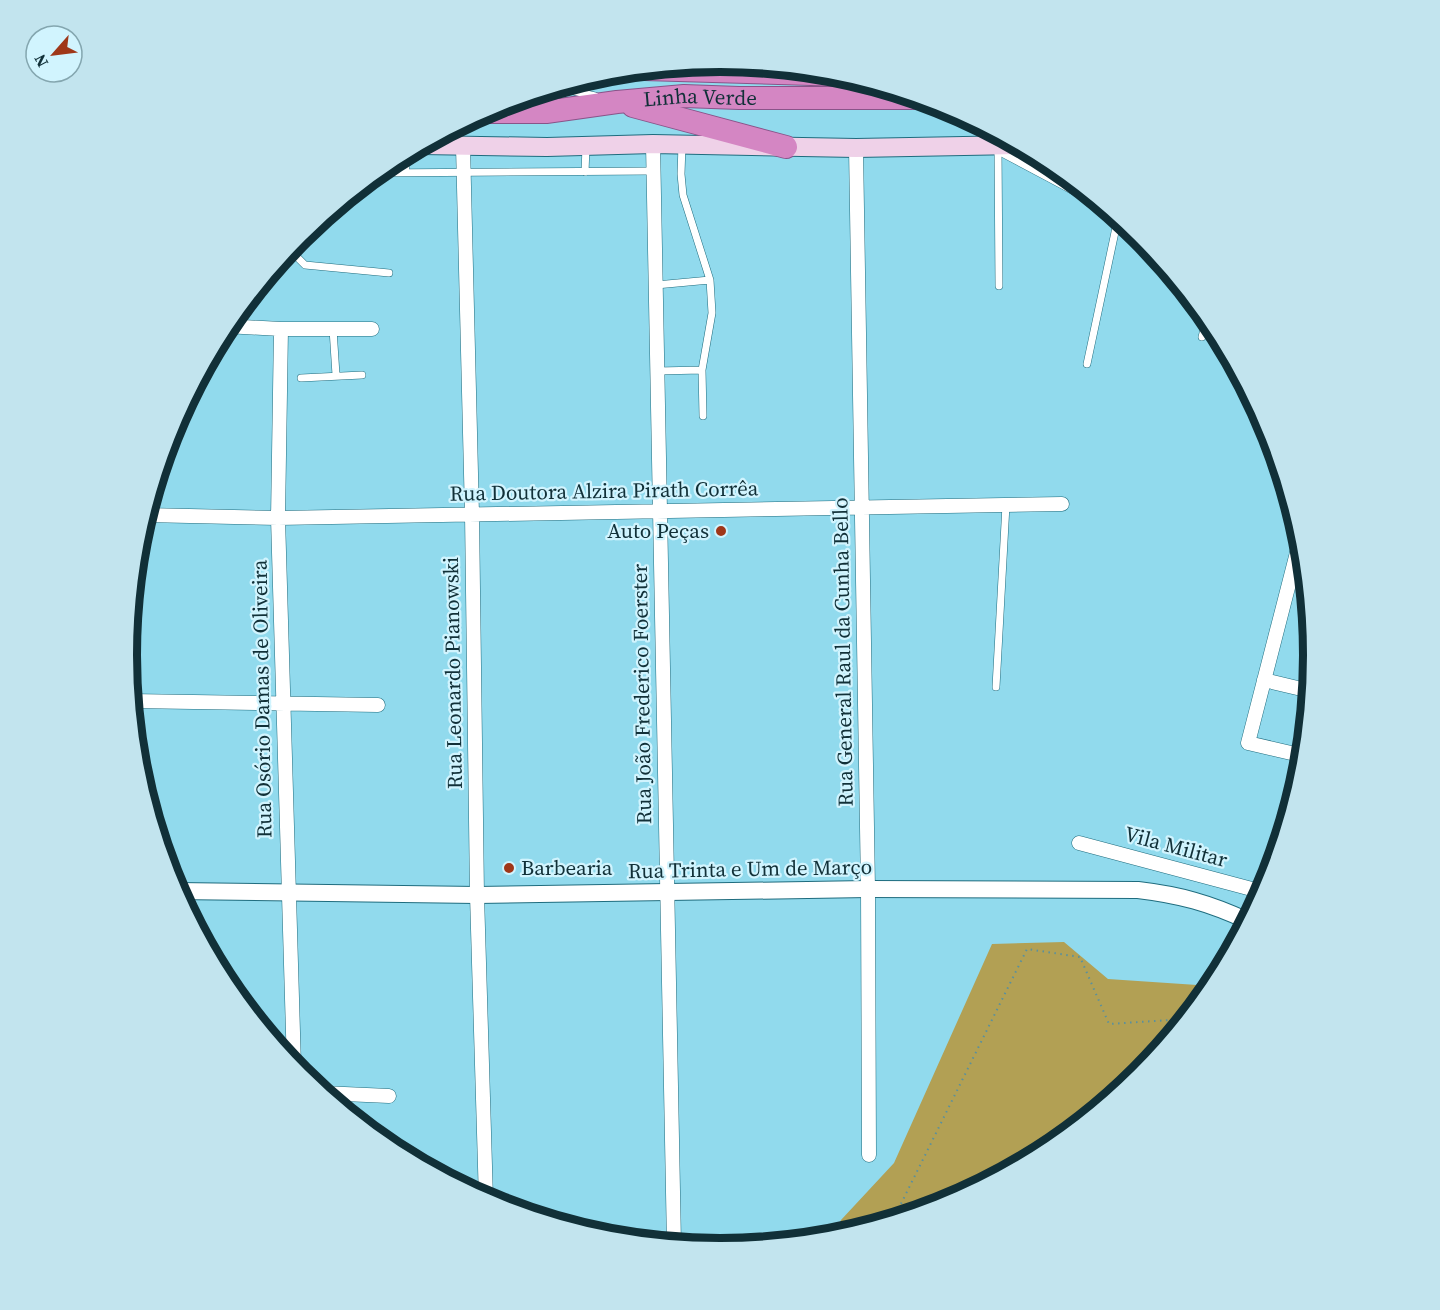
<svg xmlns="http://www.w3.org/2000/svg" width="1440" height="1310" font-family="'Source Serif 4',serif">
  <style>
    .green { fill: #b2a054 }
    .lines { fill: none; stroke-linecap: round; stroke-linejoin: round }
    .service-casing { stroke: #1f6c7e; stroke-width: 8 }
    .minor-casing { stroke: #1f6c7e; stroke-width: 15 }
    .tertiary-casing { stroke: #1f6c7e; stroke-width: 18 }
    .secondary-casing { stroke: #1f6c7e; stroke-width: 20 }
    .trunk-casing { stroke: #895489; stroke-width: 24 }
    .path { stroke: #59909e; stroke-width: 2; stroke-dasharray: 1.5 4.5; stroke-linecap: butt }
    .service { stroke: #fff; stroke-width: 7 }
    .minor { stroke: #fff; stroke-width: 14 }
    .tertiary { stroke: #fff; stroke-width: 16 }
    .secondary { stroke: #efd1e8; stroke-width: 18 }
    .trunk { stroke: #d486c3; stroke-width: 22 }
    .poi-dot { fill: #9f3719; stroke: #d1f4fe; stroke-width: 2 }
    .labels { text-anchor: middle; stroke-width: 4.5; stroke-linejoin: round; paint-order: stroke }
    .street-label { font-size: 21px; fill: #113038; stroke: #d1f4fe }
    .poi-label { font-size: 21px; fill: #113038; stroke: #d1f4fe; text-anchor: end }
    .rim { fill: none; stroke: #113038; stroke-width: 8 }
  </style>
  <rect width="100%" height="100%" fill="#91daed"/>
  <path class="green" d="M1064,942L1108,979L1212,986L1139,1075L1049,1149L947,1203L832,1238L841,1220L894,1163L992,944Z"/>
  <g class="lines">
    <defs>
      <path id="service" d="M556,87L595,96
        M682,145L681,174L683,195L710,280L712,313L702,370L703,416
        M998,148L999,286
        M585,172L586,147
        M376,173L653,171
        M405,173L408,152
        M291,247L293,253L305,265L389,273
        M656,285L710,280
        M333,329L336,375
        M1202,337L1207,318
        M1087,364L1118,218
        M658,371L702,370
        M301,378L362,375
        M996,687L1006,505"/>
      <path id="minor" d="M653,144L674,1244
        M463,146L472,514L477,895L486,1200
        M998,147L1094,198
        M856,148L868,889L869,1155
        M226,326L281,329H372
        M281,329L278,518L294,1067
        M145,515L278,518L1062,504
        M1301,537L1248,743L1304,756
        M1264,680L1310,691
        M131,701L378,705
        M1079,843L1263,892
        M322,1093L389,1096"/>
      <path id="tertiary" d="M176,891L477,895L868,889L1138,890C1180,895 1209,903 1248,921"/>
      <path id="secondary" d="M422,145L547,147L653,144L856,148L1018,145"/>
      <g id="trunk">
        <path d="M644,69L843,75"/>
        <path d="M633,106L786,147"/>
        <path id="s1" d="M482,112H546L617,102L684,96L739,98H918"/>
      </g>
    </defs>
    <use href="#service" class="service-casing"/>
    <use href="#minor" class="minor-casing"/>
    <use href="#tertiary" class="tertiary-casing"/>
    <use href="#secondary" class="secondary-casing"/>
    <use href="#trunk" class="trunk-casing"/>
    <path class="path" d="M893,1220L1027,949L1080,957L1109,1024L1185,1019"/>
    <use href="#service" class="service"/>
    <use href="#minor" class="minor"/>
    <use href="#tertiary" class="tertiary"/>
    <use href="#secondary" class="secondary"/>
    <use href="#trunk" class="trunk"/>
  </g>
  <g class="poi-dot">
    <circle cx="721" cy="531" r="6"/>
    <circle cx="509" cy="868" r="6"/>
  </g>
  <g class="labels">
    <g class="street-label">
      <text dy="7" stroke="none"><textPath href="#s1" startOffset="219">Linha Verde</textPath></text>
      <text transform="translate(604 491) rotate(-1)" y="7">Rua Doutora Alzira Pirath Corrêa</text>
      <text transform="translate(843 652) rotate(-91)" y="7">Rua General Raul da Cunha Bello</text>
      <text transform="translate(453 673) rotate(-91)" y="7">Rua Leonardo Pianowski</text>
      <text transform="translate(642 694) rotate(-91)" y="7">Rua João Frederico Foerster</text>
      <text transform="translate(262 699) rotate(-91)" y="7">Rua Osório Damas de Oliveira</text>
      <text transform="translate(1176 847) rotate(15)" y="7">Vila Militar</text>
      <text transform="translate(750 869) rotate(-1)" y="7">Rua Trinta e Um de Março</text>
    </g>
    <g class="poi-label">
      <text x="709" y="538">Auto Peças</text>
      <text x="521" y="875" text-anchor="start">Barbearia</text>
    </g>
  </g>
  <path d="M0 0H1440V1310H0ZM137 655a583 583 0 1 1 1166 0a583 583 0 1 1-1166 0Z" fill="#c2e4ee" fill-rule="evenodd"/>
  <path class="rim" d="M137 655a583 583 0 1 1 1166 0a583 583 0 1 1-1166 0Z"/>
  <g transform="translate(54 54) rotate(242)"><circle r="28" fill="#d1f4fe" stroke="#84a6af" stroke-width="1.5"/>
  <path d="M0-4.5L10 22L0 15L-10 22Z" fill="#9f3719"/>
  <text y="-9" font-size="16" font-weight="bold" text-anchor="middle" fill="#113038">N</text>
  </g>
</svg>
